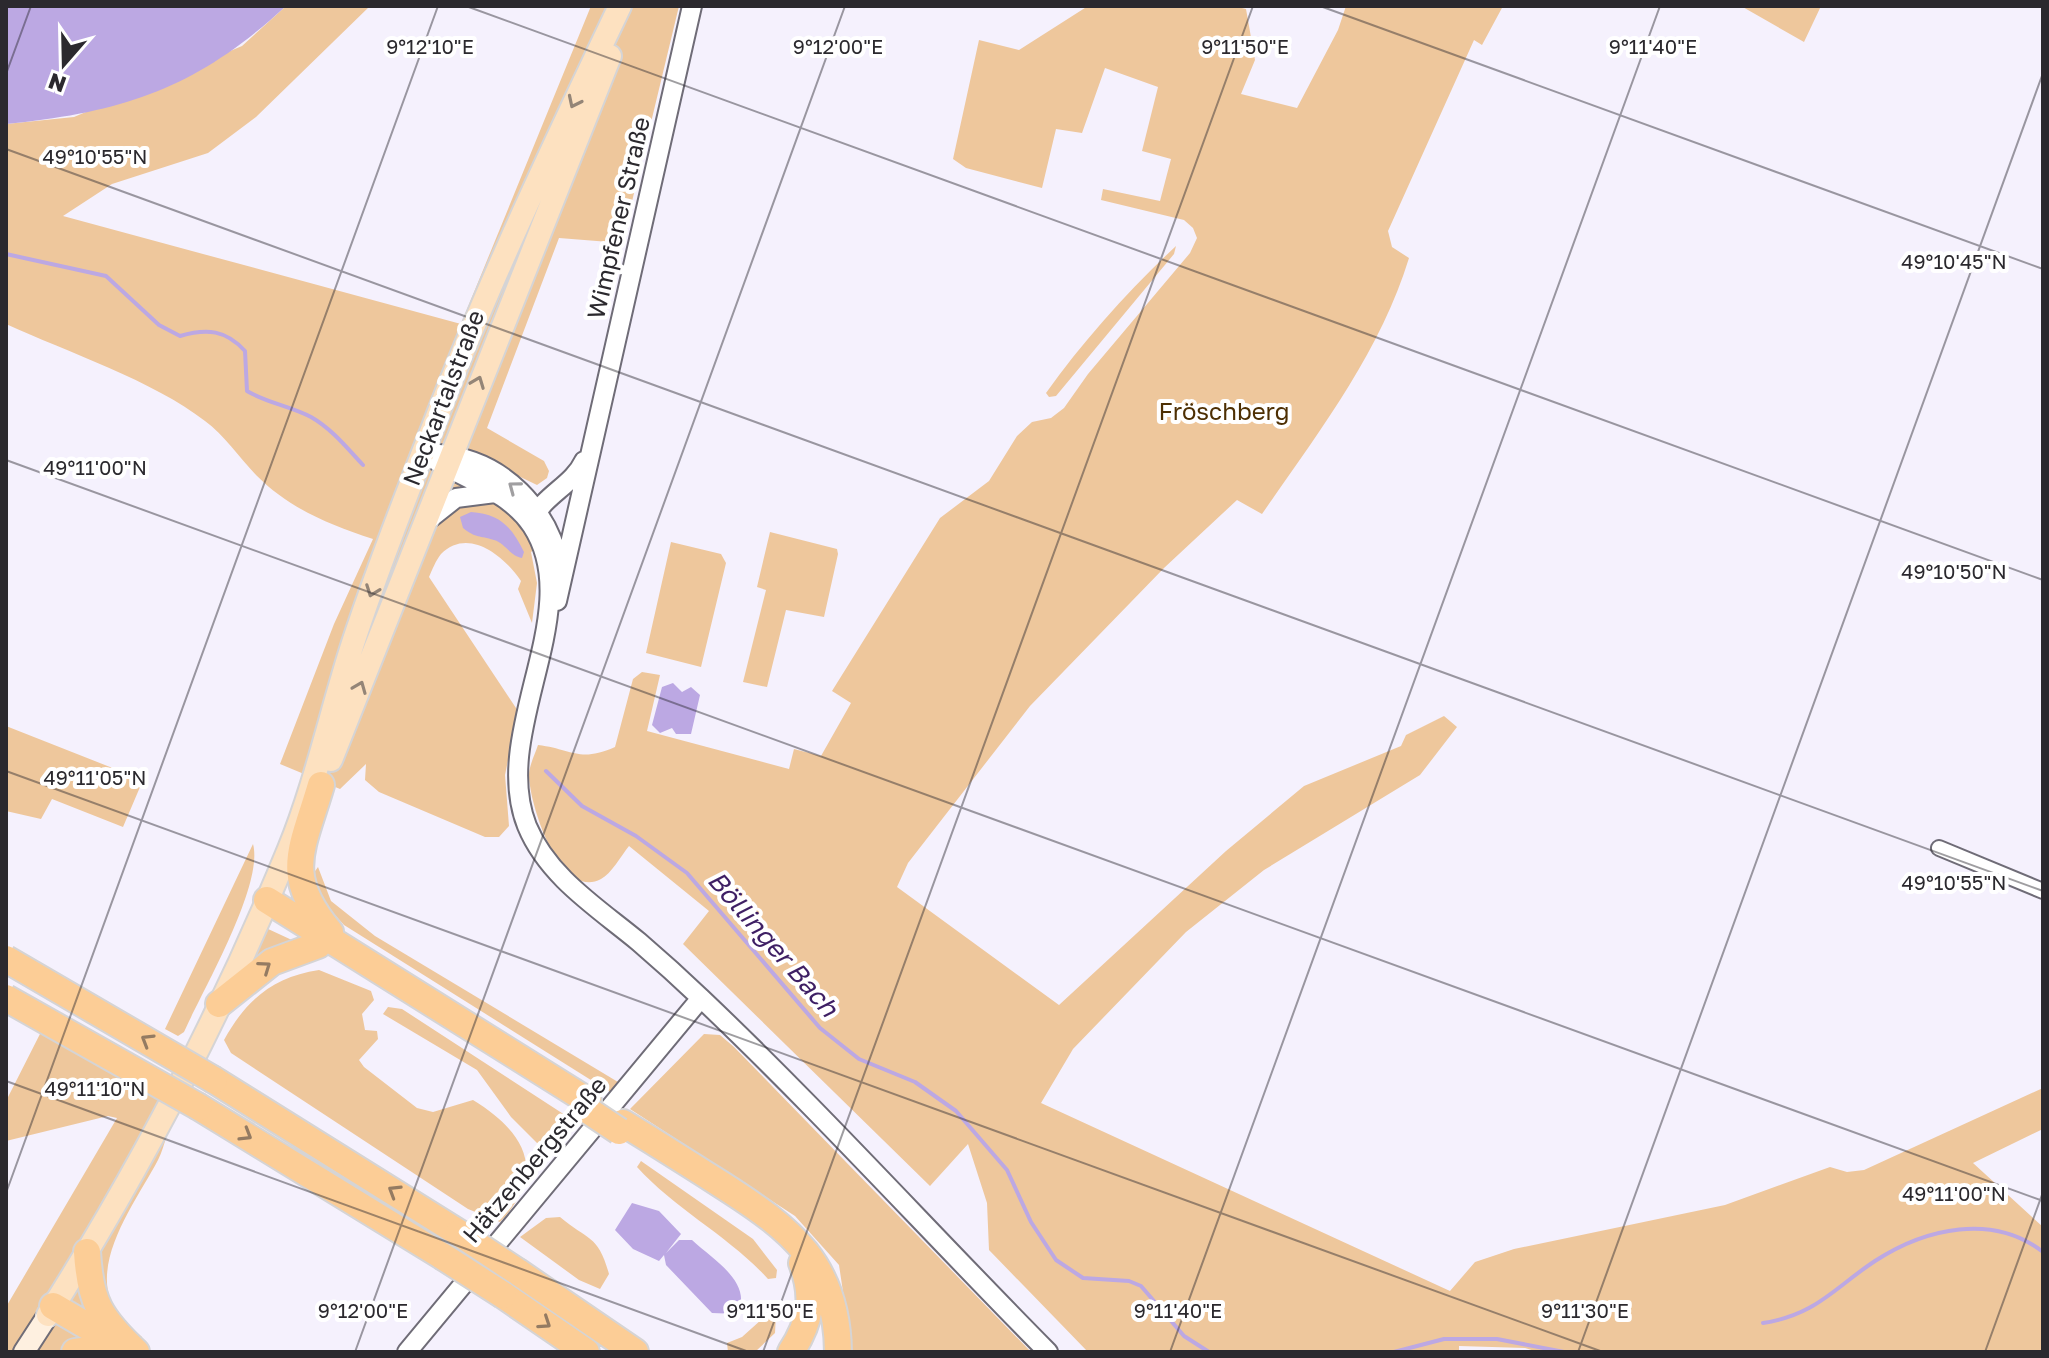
<svg xmlns="http://www.w3.org/2000/svg" width="2049" height="1358" font-family="'Golos Text',sans-serif">
  <style>
    .green { fill: #eec79c }
    .water { fill: #bca8e3 }
    .lines { fill: none; stroke-linecap: round; stroke-linejoin: round }
    .stream { stroke: #bca8e3; stroke-width: 4 }
    .minor-casing { stroke: #6f6c77; stroke-width: 18 }
    .tertiary-casing { stroke: #6f6c77; stroke-width: 22 }
    .secondary-casing { stroke: #6f6c77; stroke-width: 24 }
    .primary-casing { stroke: #d5d4d5; stroke-width: 26 }
    .motorway-casing { stroke: #d5d4d5; stroke-width: 30 }
    .minor { stroke: #fff; stroke-width: 14 }
    .tertiary { stroke: #fff; stroke-width: 18 }
    .secondary { stroke: #fef0e0; stroke-width: 20 }
    .primary { stroke: #fde1c0; stroke-width: 22 }
    .motorway { stroke: #fccd96; stroke-width: 26 }
    .motorway-bridge-casing { stroke: #d5d4d5; stroke-width: 30; stroke-linecap: butt }
    .motorway-bridge { stroke: #fccd96; stroke-width: 26 }
    .oneway { stroke: #948577 }
    .oneway2 { stroke: #a09fa1 }
    .oneway3 { stroke: #947b62 }
    .ticks { fill: none; stroke: #2b292e; stroke-width: 2; stroke-opacity: 0.45 }
    .labels { text-anchor: middle; stroke-width: 8; stroke-linejoin: round; paint-order: stroke }
    .street-label { font-size: 24px; fill: #2b292e; stroke: #fff }
    .park-label { font-size: 24px; fill: #4d2f03; stroke: #fff }
    .water-label { font-size: 26px; font-style: italic; fill: #3e1f64; stroke: #fff }
    .ticks-label { font-size: 20px; text-anchor: middle; fill: #2b292e; stroke: #fff; stroke-width: 8; stroke-linejoin: round; paint-order: stroke }
  </style>
  <rect width="100%" height="100%" fill="#f5f1fd"/>
  <path class="green" d="M286,6H370L256,117L208,153L112,184L63,216L461,324L591,6H679L622,243L559,238L487,428L544,461L549,471L547,478L537,485L477,456L535,549L531,552L537,583L532,623L518,589L521,581C505,557 469,526 441,554C436,560 432,570 429,577L518,711L505,775L509,826L499,837H485L379,792L365,780L366,764L340,789L280,764L334,624L373,539C328,524 290,509 256,475C239,457 224,435 205,421C154,381 67,352 6,324V124L74,117L242,46Z
    M1088,6H1234L1246,9L1255,60L1241,94L1297,108L1338,30L1346,6H1503L1482,45L1474,40L1388,231L1392,247L1409,258C1380,353 1318,433 1262,514L1237,500L1164,568L1030,706L908,863L897,887L1059,1005L1226,851L1304,786L1401,746L1406,735L1444,716L1457,727L1420,775L1264,870L1186,932L1073,1049L1041,1103L1450,1291L1475,1262L1514,1249L1725,1205L1830,1167L1847,1172L1864,1170L2043,1088V1129L1973,1163L2043,1227V1352H1538L1525,1348L1459,1346V1352H1088L989,1250L987,1203L968,1144L930,1186L683,944L709,911L629,846C621,856 611,874 601,879C559,901 529,802 529,775C529,766 535,754 538,745C572,749 579,763 615,747L633,679L642,672L660,675L647,731L789,769L794,749L821,756L851,703L832,691L940,518L989,481L1017,436L1032,422L1051,418L1064,408L1088,374L1190,253L1197,238L1193,228L1184,220L1101,200L1103,189L1160,201L1171,159L1142,151L1158,87L1105,68L1082,133L1056,129L1042,188L966,168L953,159L979,40L1019,50Z
    M1741,6H1821L1804,42Z
    M1176,246L1174,254L1056,396L1049,397L1046,393C1083,341 1129,290 1176,246Z
    M770,532L837,549L838,554L824,617L786,610L767,687L743,682L766,590L757,587Z
    M671,542L721,554L726,563L701,667L646,653Z
    M6,726L143,780L123,827L52,799L41,819L6,811Z
    M253,844C264,885 203,990 184,1032L178,1036L165,1029Z
    M318,867L331,901L375,936L618,1082L610,1092L344,925L323,902L313,874Z
    M266,928L294,941L250,965Z
    M319,970L371,991L374,1000L362,1014L365,1030L377,1031L378,1039L359,1060L364,1067L417,1108L433,1112L473,1100C525,1132 548,1172 500,1222L468,1209L231,1053L224,1040C246,1000 273,977 319,970Z
    M388,1007L402,1009L568,1117C572,1133 565,1150 547,1153L511,1117L477,1070L383,1014Z
    M41,1032L177,1108C167,1127 166,1144 158,1160C138,1198 95,1254 110,1299C115,1315 129,1326 142,1337L131,1352H6V1307L117,1118L108,1116L6,1141V1101Z
    M704,1034L720,1035L734,1047L1031,1352H852L839,1265L795,1216L630,1109Z
    M641,1161L753,1239L777,1270L776,1278L768,1279C729,1236 676,1210 637,1167Z
    M560,1217C588,1241 598,1234 609,1274L600,1289L579,1280L520,1237L546,1218Z
    M770,1312L776,1315L775,1333L755,1352H728L727,1343L742,1337Z"/>
  <path class="water" d="M6,6H286C197,88 125,112 6,124Z
    M471,512C500,514 512,527 524,552L522,558C510,556 505,543 494,540C479,535 477,539 463,528L460,517Z
    M673,683L682,692L691,687L700,695L691,734H676L672,728L660,733L652,725L662,687Z
    M632,1203L659,1211L681,1234L666,1253L679,1240H692C716,1262 752,1282 738,1314L712,1313L666,1265L664,1255L659,1261L633,1249L615,1230Z"/>
  <g class="lines">
    <path class="stream" d="M6,254L106,276L159,325L180,336C207,328 226,330 245,351L247,391C267,403 290,406 311,417C332,429 347,448 363,465
      M546,771L582,806L636,836L687,873L820,1028L859,1059L915,1082L956,1111L1007,1170L1031,1222L1056,1260L1083,1278L1129,1281L1141,1286L1184,1336L1209,1352
      M1763,1323C1816,1315 1834,1288 1875,1261C1926,1228 1993,1213 2043,1252
      M1394,1352L1444,1339H1497L1564,1352"/>
    <defs>
      <path id="minor" d="M1939,848L2043,891"/>
      <path id="tertiary" d="M423,452C457,478 507,488 532,526C588,612 489,731 527,826C548,877 598,908 639,942C660,960 681,979 702,999C821,1112 932,1235 1048,1352
        M439,454C504,460 549,509 561,570
        M533,519C544,495 573,485 584,461
        M427,521L456,498L495,493
        M557,601L692,6
        M407,1352L701,998"/>
      <path id="secondary" d="M24,1352L48,1315"/>
      <path id="primary" d="M331,760L610,56
        M48,1315C141,1168 223,1010 289,849C316,783 331,711 353,643C377,570 405,498 433,427C488,283 554,145 620,6"/>
      <path id="motorway" d="M321,785C302,850 282,875 330,932
        M267,900L588,1101
        M219,1004L272,962L318,945
        M214,1080L459,1233
        M199,1107L442,1256
        M623,1123C656,1143 689,1164 722,1185C791,1229 837,1264 838,1352
        M87,1252C90,1302 100,1318 136,1352
        M518,1272L635,1352
        M503,1295L586,1352
        M53,1306L116,1343
        M75,1352L98,1349
        M791,1352C811,1321 815,1297 802,1263"/>
    </defs>
    <use href="#minor" class="minor-casing"/>
    <use href="#tertiary" class="tertiary-casing"/>
    <use href="#secondary" class="secondary-casing"/>
    <use href="#primary" class="primary-casing"/>
    <use href="#motorway" class="motorway-casing"/>
    <use href="#minor" class="minor"/>
    <use href="#tertiary" class="tertiary"/>
    <use href="#secondary" class="secondary"/>
    <use href="#primary" class="primary"/>
    <use href="#motorway" class="motorway"/>
    <defs>
      <path id="motorway-bridge" d="M6,959L214,1080
        M6,998L199,1107
        M583,1107L619,1131
        M459,1233L518,1272
        M442,1256L503,1295"/>
    </defs>
    <use href="#motorway-bridge" class="motorway-bridge-casing"/>
    <use href="#motorway-bridge" class="motorway-bridge"/>
  </g>
  <defs><path id="oneway-chevron" d="M-2-3.5L2.5 0L-2 3.5" fill="none" stroke-width="1.6" stroke-linecap="round" stroke-linejoin="round" transform="scale(2)"/></defs>
  <g class="oneway">
    <use href="#oneway-chevron" transform="translate(574 102) rotate(116)"/>
    <use href="#oneway-chevron" transform="translate(478 382) rotate(-69)"/>
    <use href="#oneway-chevron" transform="translate(372 591) rotate(110)"/>
    <use href="#oneway-chevron" transform="translate(360 687) rotate(-68)"/>
  </g>
  <use class="oneway2" href="#oneway-chevron" transform="translate(514 487) rotate(-143)"/>
  <g class="oneway3">
    <use href="#oneway-chevron" transform="translate(265 967) rotate(-35)"/>
    <use href="#oneway-chevron" transform="translate(147 1040) rotate(-149)"/>
    <use href="#oneway-chevron" transform="translate(246 1135) rotate(31)"/>
    <use href="#oneway-chevron" transform="translate(394 1191) rotate(-148)"/>
    <use href="#oneway-chevron" transform="translate(545 1323) rotate(34)"/>
  </g>
  <path class="ticks" d="M466,6L2043,580M1320,6L2043,269M6,74L31,6M6,149L2043,891M6,460L2043,1201M6,771L1603,1352M6,1081L749,1352M6,1193L438,6M355,1352L845,6M763,1352L1253,6M1170,1352L1660,6M1578,1352L2043,73M1985,1352L2043,1192"/>
  <g class="labels">
    <g class="street-label">
      <text transform="translate(619 218) rotate(-77)" y="8">Wimpfener Straße</text>
      <text transform="translate(444 398) rotate(-69)" y="8">Neckartalstraße</text>
      <text transform="translate(535 1160) rotate(-50)" y="8">Hätzenbergstraße</text>
    </g>
    <g class="park-label">
      <text x="1224" y="420">Fröschberg</text>
    </g>
    <g class="water-label">
      <text transform="translate(773 944) rotate(49)" y="9">Böllinger Bach</text>
    </g>
  </g>
  <g class="ticks-label">
    <text x="838" y="54">9°12'00"E</text>
    <text x="1245" y="54">9°11'50"E</text>
    <text x="1653" y="54">9°11'40"E</text>
    <text x="430" y="54">9°12'10"E</text>
    <text x="95" y="164">49°10'55"N</text>
    <text x="1954" y="269">49°10'45"N</text>
    <text x="95" y="475">49°11'00"N</text>
    <text x="1954" y="579">49°10'50"N</text>
    <text x="95" y="785">49°11'05"N</text>
    <text x="1954" y="890">49°10'55"N</text>
    <text x="95" y="1096">49°11'10"N</text>
    <text x="1954" y="1201">49°11'00"N</text>
    <text x="363" y="1318">9°12'00"E</text>
    <text x="770" y="1318">9°11'50"E</text>
    <text x="1178" y="1318">9°11'40"E</text>
    <text x="1585" y="1318">9°11'30"E</text>
  </g>
  <rect width="2049" height="1358" fill="none" stroke="#2b292e" stroke-width="16"/>
  <g transform="translate(64 64) rotate(200)" stroke="#ffffff" stroke-width="6" paint-order="stroke">
  <path d="M0-6L14 30L0 20L-14 30Z" fill="#2b292e"/>
  <text y="-12" font-size="22" font-weight="bold" text-anchor="middle" fill="#2b292e">N</text>
  </g>
</svg>
